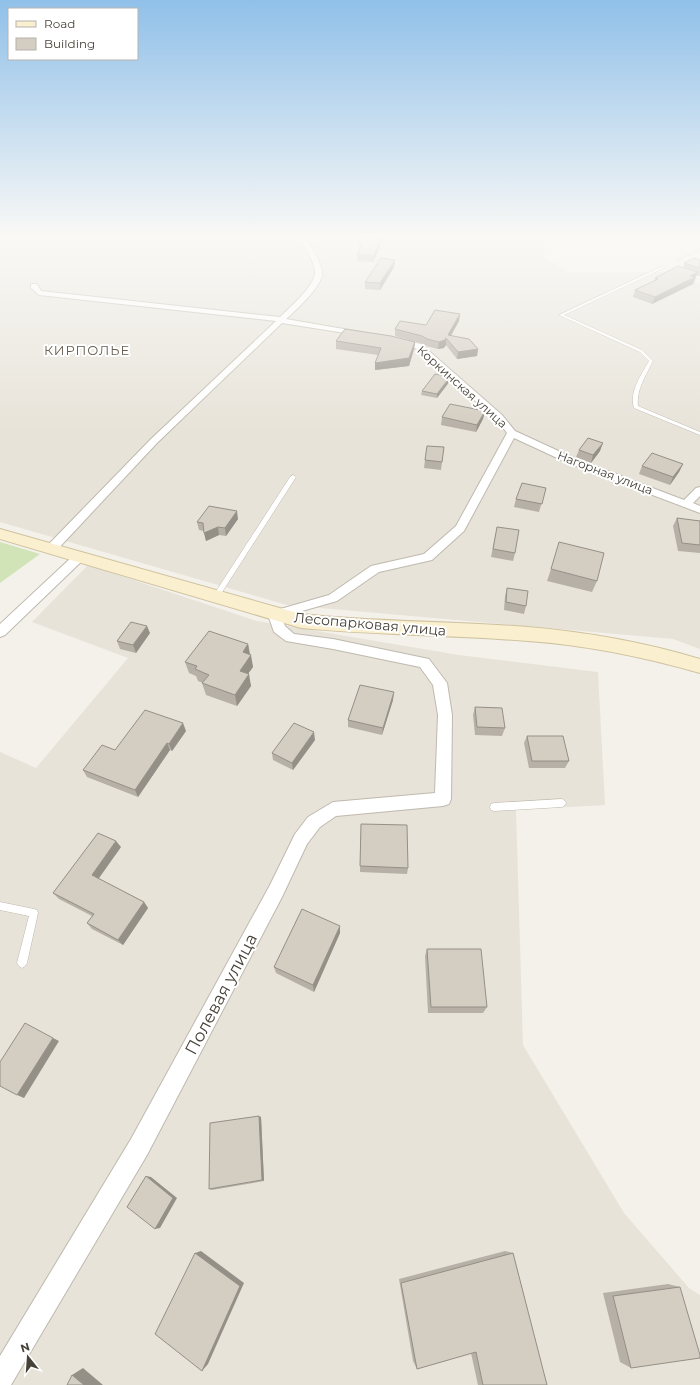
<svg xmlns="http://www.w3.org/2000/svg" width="700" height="1385" font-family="Montserrat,sans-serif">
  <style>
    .residential { fill: #e7e3d9 }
    .green { fill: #d0e4b8 }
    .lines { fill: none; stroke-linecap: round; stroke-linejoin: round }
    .lane-casing { stroke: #bfb9ae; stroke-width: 1 }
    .street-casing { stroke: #bfb9ae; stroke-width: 2 }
    .secondary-casing { stroke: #cfc29f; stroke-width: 2 }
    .path { stroke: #bfb4a1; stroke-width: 1.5; stroke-dasharray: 1 1; stroke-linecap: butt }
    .lane { fill: #fff; fill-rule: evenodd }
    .street { fill: #fff; fill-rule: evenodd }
    .secondary { fill: #faefcf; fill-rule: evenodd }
    .wall { fill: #b6b0a6 }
    .shaded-wall { fill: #949087 }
    .building { fill: #d4cdc1; stroke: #949087 }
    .labels { text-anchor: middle; stroke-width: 4; stroke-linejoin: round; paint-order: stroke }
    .far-street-label { font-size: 12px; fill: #474239; stroke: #fff }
    .far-quarter-label { font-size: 13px; letter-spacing: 1px; fill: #695f51; stroke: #fff }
    .street-label { font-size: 14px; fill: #474239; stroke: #fff }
    .near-street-label { font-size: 17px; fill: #474239; stroke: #fff }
  </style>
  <rect width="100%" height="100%" fill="#f4f1eb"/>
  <path class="residential" d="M0,237H548L544,257L568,272H662L700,283V649L673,639L287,605L0,522Z
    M88,565L257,621L459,655L598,672L605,805L516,810L523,1045L624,1213L689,1288L700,1295V1385H0V752L36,768L128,658L32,622Z"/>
  <path class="green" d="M0,542L40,554L0,583Z"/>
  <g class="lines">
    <defs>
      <path id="lane" d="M663,266L700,277V279L664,268L564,315L642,350L653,361C646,375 636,390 638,406L700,432V435L634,408C629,392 641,375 649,361L640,352L559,315Z
        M293,475L296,477L217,600H213L212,598L213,596L290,477Z
        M562,799L565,801L566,803L565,805L562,807L494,811L491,810L490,807L491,804L494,803Z
        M0,902L34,909L37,910L38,913L27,963L25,966L22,968L19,966L17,963L29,916L0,910Z"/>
      <path id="street" d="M300,237H306C311,247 320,260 322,271C325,284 295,311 286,319L361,332L365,334L364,336L282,323L157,443L55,552H47L45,549L47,546L151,439L276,321L39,295L31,288V284H37L41,291L280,317C289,308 317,284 315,271C314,260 304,247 300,237Z
        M394,338L421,344L502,415L515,431L576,459L684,500L696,488L700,487V496L693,503L700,506V513L568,463L514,438L464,531L432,560L379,572L337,601L281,617L285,626L294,634L333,639L429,659L447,683L452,715L451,799L449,804L443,806L336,816L320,827L307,844L282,897L147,1155L11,1385H0V1356L131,1139L270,885L295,834L308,817L333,802L435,793L438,715L433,685L420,667L333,649L286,641L274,632L268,615L270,612L329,595L371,566L424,554L456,526L507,433L496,419L415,348L394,342Z
        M78,554L82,555L84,558L82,561L5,635L0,637V624L74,555Z"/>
      <path id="secondary" d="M0,529L301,614C376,622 452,621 528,627C586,632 644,642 700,659V673C644,657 586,645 528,641C452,635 376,635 301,628L0,539Z"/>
    </defs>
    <use href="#lane" class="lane-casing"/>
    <use href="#street" class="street-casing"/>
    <use href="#secondary" class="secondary-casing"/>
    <path class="path" d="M676,261L700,249"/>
    <use href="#lane" class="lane"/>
    <use href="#street" class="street"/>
    <use href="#secondary" class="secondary"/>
  </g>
  <path class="wall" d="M359,237H384L373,262L357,261V254L359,250Z
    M700,260V276L697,275L693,284L652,304L633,297L635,290L654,281L655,278L683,268L684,263Z
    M394,267L380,290L365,289V282Z
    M459,321L451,336L478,349L477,356L457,359L446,345L444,348L438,349L426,346L421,343L395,336V329L426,325Z
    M336,341L415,342L414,349L409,366L375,370L378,355L336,349Z
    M450,381L437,398L421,395L422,391Z
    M485,411L483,419L476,432L441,425L442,417Z
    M444,447L441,470L424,468L425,460Z
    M579,450L600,451L591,463L576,457Z
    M683,464L679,472L670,485L639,474L642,466Z
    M546,488L539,512L514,507L516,499Z
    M677,518L700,521V553L678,551L673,526Z
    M238,519L226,536L219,535L206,541L204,531L199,530L197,522Z
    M497,527L515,553L513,561L491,557Z
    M551,569L597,581L592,592L547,581Z
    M507,588L526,606L524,614L504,610L505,596Z
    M150,633L136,653L120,649L117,641Z
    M248,644L253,667L248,674L251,686L237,706L206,695L202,683H203L198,681L196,676L189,673L185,662Z
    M393,700L382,735L348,727V720Z
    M475,707L505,728L502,736L475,735L473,715Z
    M186,731L172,751L170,750L138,797L87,777L83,770L115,750Z
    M527,736L569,761L565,768H529L524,743Z
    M315,740L293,770L273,760L272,753Z
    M361,824L408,868L407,874L360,872Z
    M121,847L98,878L144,902L148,908L123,945L92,929L87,923L92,916L59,899L53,893Z
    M340,933L314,992L276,973L274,967Z
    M427,949L487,1007L483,1013H428L425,956Z
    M261,1117L264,1181L212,1190L209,1189Z
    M505,1251L513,1253L547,1385H478L471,1353L417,1369L413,1361L399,1279Z
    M668,1284L680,1287L631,1368L620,1362L603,1293Z"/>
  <path class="shaded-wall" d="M381,237H384L373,262L374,256Z
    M395,260L394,267L380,290V283Z
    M698,272L693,284L652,304L655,297Z
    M460,314L459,321L448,340V335Z
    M446,338V345L444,348L438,349L439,342Z
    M415,342L414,349L409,366L375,370V363Z
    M478,349L477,356L457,359L458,352Z
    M450,377V381L437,398V394Z
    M485,411L483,419L476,432L477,425Z
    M603,443L600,451L591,463L593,455Z
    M683,464L679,472L670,485L673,477Z
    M237,511L238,519L226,536L225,528Z
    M218,527L219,535L206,541L204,533Z
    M147,626L150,633L136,653L133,645Z
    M248,644L250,656L243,652Z
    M251,655L253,667L242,682L240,671Z
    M249,674L251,686L237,706L235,695Z
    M394,692L393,700L382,735L383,728Z
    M183,723L186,731L172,751L169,744Z
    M314,732L315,740L293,770L292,763Z
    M167,743L170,750L138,797L135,790Z
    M116,841L121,847L97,881L92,875Z
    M144,902L148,908L123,945L118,940Z
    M340,926V933L314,992L313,985Z
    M53,1038L59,1041L24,1098L17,1095Z
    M259,1116L261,1117L264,1181L262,1180Z
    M146,1176L151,1177L177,1198L160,1228L155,1229Z
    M201,1251L244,1283L208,1364L202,1371L195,1253Z
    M83,1368L103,1385H84L72,1375Z"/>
  <path class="building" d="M359,237H381L374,256L357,254L362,244H359Z
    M381,258L395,260L380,283L365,282Z
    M694,258L700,260V268L684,263Z
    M678,266L698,272L690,276L695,277L655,297L635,290L658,279L655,278Z
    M435,310L460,314L448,335L469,339L478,349L458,352L446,338L445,340L439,342L427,339L422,336L395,329L400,321L426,325Z
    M345,329L391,336L415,342L409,358L375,363L381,348L336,341Z
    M435,374L450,377L437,394L422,391Z
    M450,404L485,411L477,425L442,417Z
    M588,438L603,443L593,455L579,450Z
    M427,446L444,447L442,462L425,460Z
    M652,453L683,464L673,477L642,466Z
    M522,483L546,488L542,504L516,499Z
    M209,506L237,511L225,528L218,527L204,533L203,523L197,522Z
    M677,518L700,521V545L682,543Z
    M497,527L519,530L515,553L493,549Z
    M559,542L604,553L597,581L551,569Z
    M507,588L528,591L526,606L506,602Z
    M131,622L147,626L133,645L117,641Z
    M209,631L248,644L243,652L251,655L240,671L249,674L235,695L202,683L209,675L195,669L197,666L185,662Z
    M360,685L394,692L383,728L348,720Z
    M475,707L502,708L505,728L477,727Z
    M145,710L183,723L169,744L167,743L135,790L83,770L102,745L115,750Z
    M294,723L314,732L292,763L272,753Z
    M527,736H563L569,761H532Z
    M361,824L407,825L408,868L360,866Z
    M98,833L116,841L92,875L144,902L118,940L87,923L94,914L53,893Z
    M302,909L340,926L313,985L274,967Z
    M427,949H481L487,1007H431Z
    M25,1023L53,1038L17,1095L0,1086V1062Z
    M259,1116L262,1180L209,1189L210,1123Z
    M146,1176L173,1198L155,1229L127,1207Z
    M195,1253L240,1286L202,1371L155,1334Z
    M513,1253L547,1385H483L476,1352L417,1369L401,1283Z
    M680,1287L700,1355V1358L631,1368L613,1296Z
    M72,1375L84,1385H67Z"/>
  <linearGradient id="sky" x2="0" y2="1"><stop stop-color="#90c0e9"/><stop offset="0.55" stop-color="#faf9f6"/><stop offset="1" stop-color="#faf9f6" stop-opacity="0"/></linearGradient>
  <rect width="700" height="431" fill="url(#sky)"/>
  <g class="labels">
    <g class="far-street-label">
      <text transform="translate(462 387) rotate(42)" y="4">Коркинская улица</text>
      <text transform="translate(605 473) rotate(21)" y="4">Нагорная улица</text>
    </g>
    <g class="far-quarter-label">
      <text x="87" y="355">КИРПОЛЬЕ</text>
    </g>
    <g class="street-label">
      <text transform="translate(370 624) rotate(5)" y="5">Лесопарковая улица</text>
    </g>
    <g class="near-street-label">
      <text transform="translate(221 994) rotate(-62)" y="6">Полевая улица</text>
    </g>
  </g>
  <rect x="8" y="8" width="130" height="52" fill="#ffffff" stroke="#b5b3b0"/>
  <rect x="16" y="21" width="20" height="6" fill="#faefcf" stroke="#b5b3b0"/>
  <text x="44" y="28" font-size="12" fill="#474239">Road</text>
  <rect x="16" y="38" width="20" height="12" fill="#d4cdc1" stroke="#b5b3b0"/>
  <text x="44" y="48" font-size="12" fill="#474239">Building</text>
  <g transform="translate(28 1357) rotate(343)" stroke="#ffffff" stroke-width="3" paint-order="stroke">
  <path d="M0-3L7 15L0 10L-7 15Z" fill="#474239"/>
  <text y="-6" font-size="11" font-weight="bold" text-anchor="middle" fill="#474239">N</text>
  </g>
</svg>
